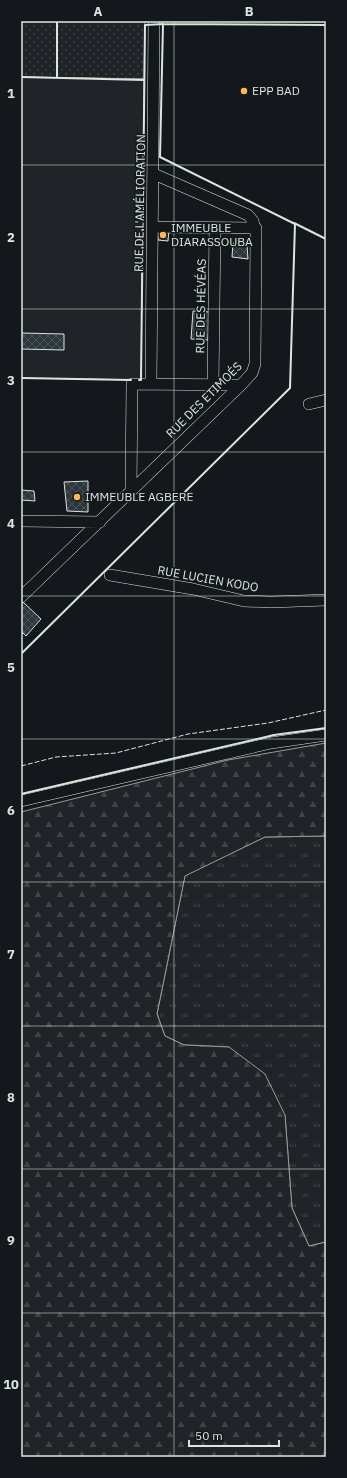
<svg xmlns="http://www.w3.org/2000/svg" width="347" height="1478" viewBox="0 0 347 1478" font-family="'IBM Plex Sans',sans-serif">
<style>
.grass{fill:url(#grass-tufts);stroke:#939e99}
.forest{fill:url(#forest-firs);stroke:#939e99}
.garden{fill:url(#garden-dots);stroke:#939e99}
.pitch{fill:#202428;stroke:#939e99}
.building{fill:url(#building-cross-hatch);stroke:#d8e6dc}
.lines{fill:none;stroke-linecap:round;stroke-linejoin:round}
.minor-casing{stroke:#d8e6dc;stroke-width:12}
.minor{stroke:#14181c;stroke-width:11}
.fence{stroke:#d8e6dc;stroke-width:1;stroke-dasharray:5 2;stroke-linecap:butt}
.wall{stroke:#d8e6dc;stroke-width:2}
.grid{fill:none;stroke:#d8e6dc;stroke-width:1;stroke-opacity:0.55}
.poi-dot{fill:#ffb74d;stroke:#14181c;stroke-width:1.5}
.labels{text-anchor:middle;stroke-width:3;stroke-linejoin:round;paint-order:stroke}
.poi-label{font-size:12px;fill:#d8e6dc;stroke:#14181c;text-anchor:start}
.street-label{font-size:12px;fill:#d8e6dc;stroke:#14181c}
.neatline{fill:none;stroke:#d8e6dc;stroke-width:1.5}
.grid-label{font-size:13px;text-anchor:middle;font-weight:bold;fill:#d8e6dc}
</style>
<defs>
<pattern id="grass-tufts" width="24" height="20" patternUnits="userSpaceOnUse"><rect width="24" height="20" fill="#202428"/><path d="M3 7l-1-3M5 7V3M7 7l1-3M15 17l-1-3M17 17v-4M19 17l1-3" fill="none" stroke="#404447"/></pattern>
<pattern id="forest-firs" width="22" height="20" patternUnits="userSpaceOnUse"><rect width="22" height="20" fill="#202428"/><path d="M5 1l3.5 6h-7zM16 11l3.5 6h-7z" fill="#404447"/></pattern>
<pattern id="garden-dots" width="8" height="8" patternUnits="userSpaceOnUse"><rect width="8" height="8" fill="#202428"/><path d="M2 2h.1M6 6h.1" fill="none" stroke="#404447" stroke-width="1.8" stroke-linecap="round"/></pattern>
<pattern id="building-cross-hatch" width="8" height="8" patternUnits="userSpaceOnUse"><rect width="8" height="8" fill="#2c363c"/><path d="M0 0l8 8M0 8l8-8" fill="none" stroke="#4a5358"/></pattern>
</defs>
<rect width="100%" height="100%" fill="#14181c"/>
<path class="grass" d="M326,836V1242L309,1246L292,1208L285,1115L229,1047L184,1045L165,1036L157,1014L185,875L265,837Z"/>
<path class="forest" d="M326,743V836L265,837L185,876L157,1014L165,1036L184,1045L229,1047L265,1074L285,1115L292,1208L309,1246L326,1242V1457H21V812L228,760Z"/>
<path class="garden" d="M21,21H145L144,79L21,77Z"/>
<path class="pitch" d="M21,77L144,79L141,380L21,378Z"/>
<path class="building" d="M158,228L169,229L168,241L158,240Z
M233,243L247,245L248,259L232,257Z
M193,311L210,312L208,340L191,339Z
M21,333L64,334V350L21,349Z
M88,481V512L67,511L64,482Z
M21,490L34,491L35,501L21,500Z
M23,602L41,619L26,636L21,631V605Z"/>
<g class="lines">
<defs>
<path id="minor" d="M153,227L256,228
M151,384L154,21
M213,385L215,228
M309,404L326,400
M131,490L132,384L241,385
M21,521L100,522
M110,575L193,589L244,601L271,602L326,600
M21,597L241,385L252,373L255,364L256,234L253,221L248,215L154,174
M21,801L271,743L326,735"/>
</defs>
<use href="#minor" class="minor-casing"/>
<use href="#minor" class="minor"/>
<path class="fence" d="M21,766L56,757L116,753L188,734L268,723L326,710"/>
<path class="wall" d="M57,21V78
M163,26V24L326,25
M21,77L144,80
M294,223L326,239
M21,378L131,380
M21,654L290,388L295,224L160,157L163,24L145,25L141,380H139
M21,794L274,735L326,728"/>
</g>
<path class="grid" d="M174,21V1457M21,165H326M21,309H326M21,452H326M21,596H326M21,739H326M21,882H326M21,1026H326M21,1169H326M21,1313H326"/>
<g class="poi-dot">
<circle cx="244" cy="91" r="4"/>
<circle cx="163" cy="235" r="4"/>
<circle cx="77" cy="497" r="4"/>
</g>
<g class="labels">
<g class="poi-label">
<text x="252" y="95">EPP BAD</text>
<text x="171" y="232">IMMEUBLE<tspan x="171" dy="14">DIARASSOUBA</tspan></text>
<text x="85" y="501">IMMEUBLE AGBERE</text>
</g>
<g class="street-label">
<text transform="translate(140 203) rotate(-89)" y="4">RUE DE L'AMÉLIORATION</text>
<text transform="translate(201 306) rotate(-89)" y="4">RUE DES HÉVÉAS</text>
<text transform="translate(204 400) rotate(-45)" y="4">RUE DES ETIMOÉS</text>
<text transform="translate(208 579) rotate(10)" y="4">RUE LUCIEN KODO</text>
</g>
</g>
<rect width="347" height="1478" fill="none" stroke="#14181c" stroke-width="44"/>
<path d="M189 1440v6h90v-6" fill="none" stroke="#d8e6dc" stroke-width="2"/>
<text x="195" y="1440" font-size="12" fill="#d8e6dc" stroke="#14181c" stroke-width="3" paint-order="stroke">50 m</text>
<rect x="22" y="22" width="303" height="1434" class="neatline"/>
<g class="grid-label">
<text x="98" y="16">A</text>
<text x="249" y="16">B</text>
<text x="11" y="98">1</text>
<text x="11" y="242">2</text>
<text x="11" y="385">3</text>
<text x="11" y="528">4</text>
<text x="11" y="672">5</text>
<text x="11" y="815">6</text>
<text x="11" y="959">7</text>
<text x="11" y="1102">8</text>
<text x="11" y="1245">9</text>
<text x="11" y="1389">10</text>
</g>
</svg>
